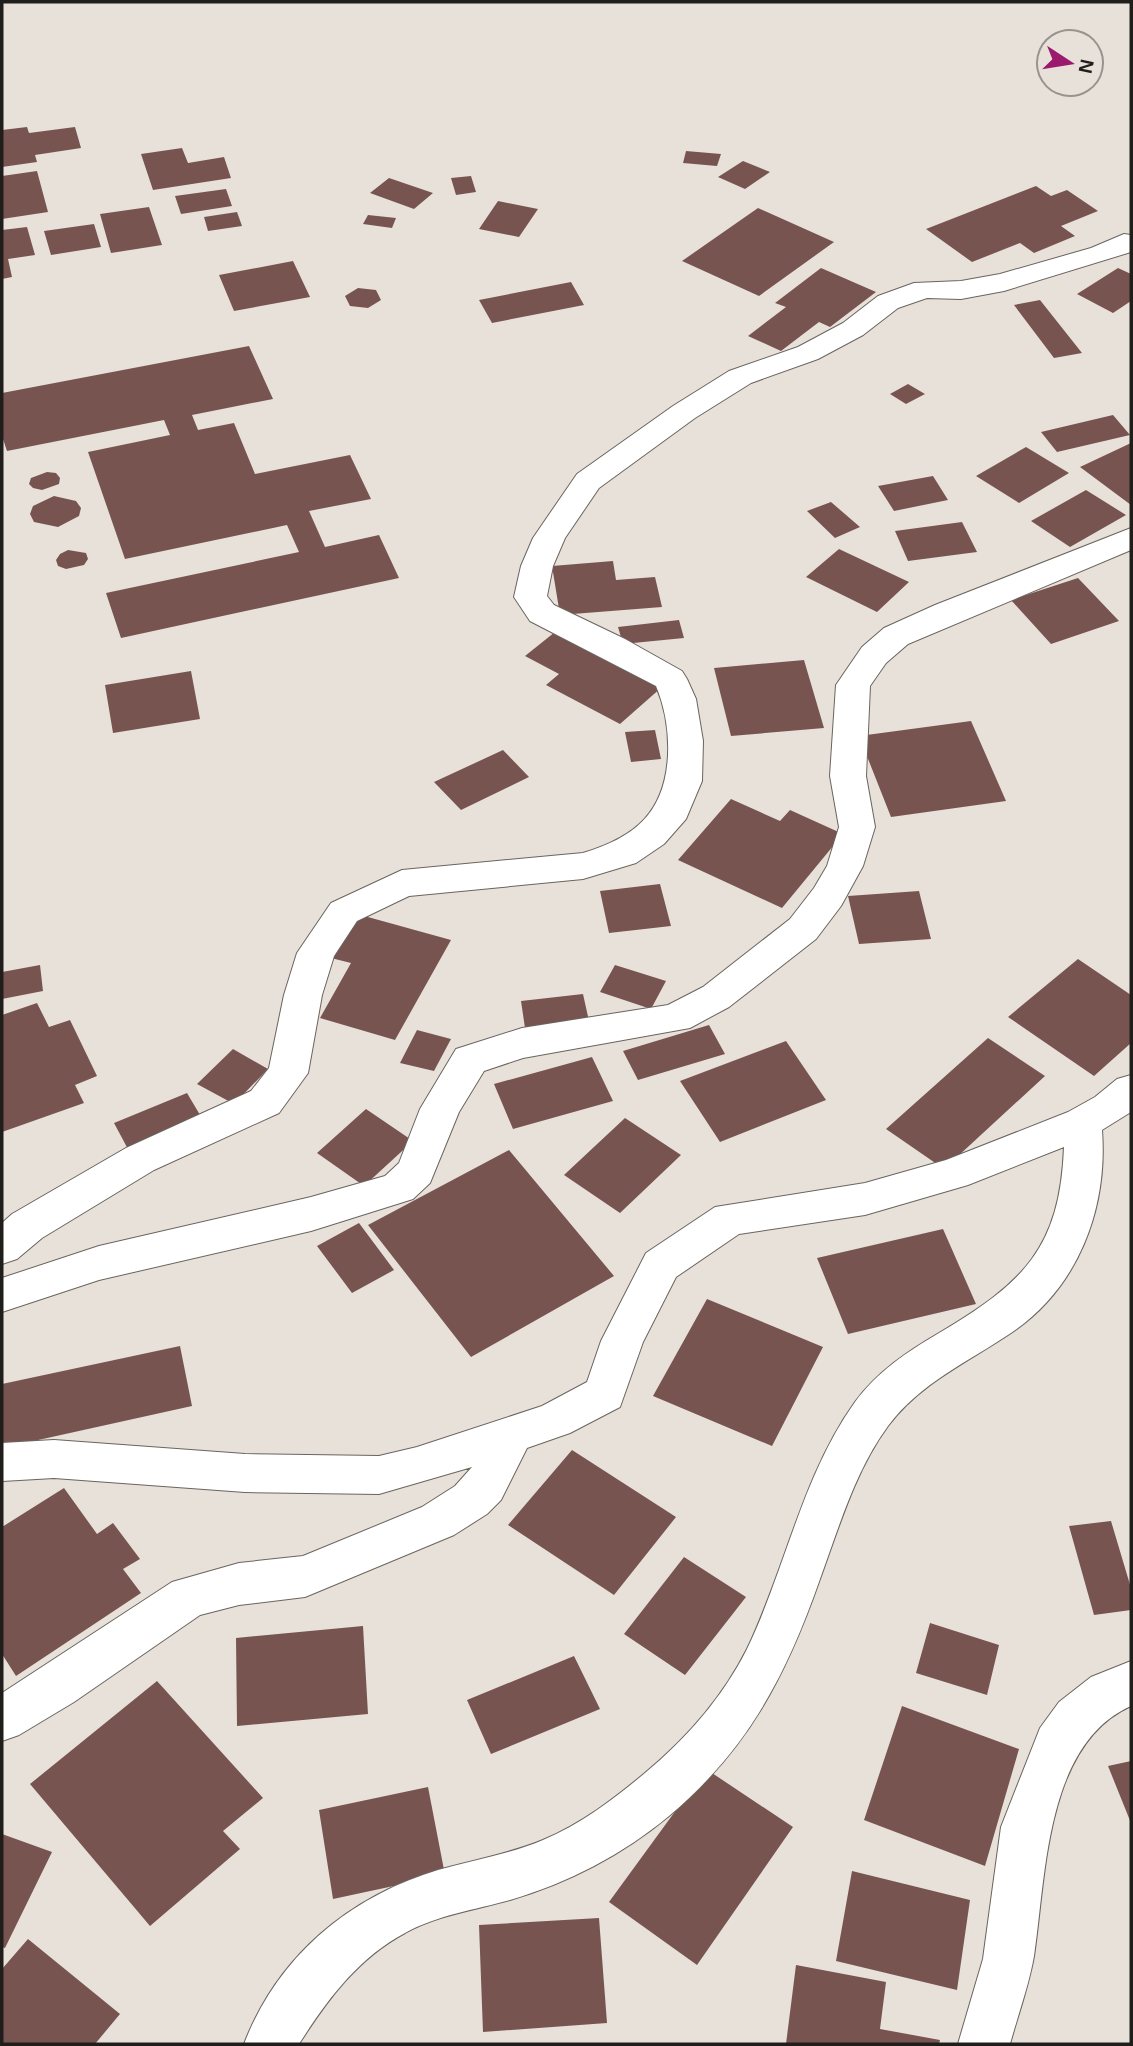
<svg xmlns="http://www.w3.org/2000/svg" width="1133" height="2046" viewBox="0 0 1133 2046" font-family="Helvetica,sans-serif">
<style>
.building{fill:#785451}
.lines{fill:none;stroke-linecap:round;stroke-linejoin:round}
.minor-casing{stroke:#6a645e;stroke-width:2}
.minor{fill:#fff;fill-rule:evenodd}
</style>
<rect width="100%" height="100%" fill="#e8e1da"/>
<path class="building" d="M27,127L29,133L75,127L81,148L35,155L37,162L2,167V130Z
M182,148L188,163L224,157L231,178L153,190L141,154Z
M686,151L721,154L717,166L683,163Z
M743,161L770,172L745,189L718,177Z
M37,171L48,212L2,219V176Z
M471,176L476,192L456,195L451,178Z
M389,178L433,193L414,209L370,193Z
M1036,186L1051,196L1067,190L1098,211L1061,226L1075,236L1034,253L1020,243L972,262L926,229Z
M226,189L232,206L181,214L175,196Z
M498,201L538,209L519,237L479,229Z
M149,207L162,245L111,253L100,214Z
M758,208L834,242L759,296L682,261Z
M237,212L242,226L208,231L204,217Z
M368,215L396,218L392,228L363,224Z
M94,224L101,247L51,255L44,231Z
M27,227L35,255L8,259L12,277L2,279V230Z
M293,261L310,297L234,311L219,275Z
M821,268L876,292L830,327L819,322L781,351L748,336L786,307L775,303Z
M1118,268L1131,274V301L1113,313L1077,294Z
M571,282L584,305L492,323L479,300Z
M358,288L376,290L381,300L368,308L350,306L345,296Z
M1040,300L1082,353L1054,358L1014,305Z
M249,346L273,399L192,415L198,430L234,423L255,474L350,455L371,499L309,511L325,547L379,535L399,578L121,638L106,593L299,552L287,525L125,559L88,452L170,435L164,420L7,451L2,436V393Z
M908,384L925,394L906,404L890,394Z
M1113,415L1130,435L1057,452L1041,432Z
M1131,443V505L1080,467Z
M1026,447L1069,473L1019,503L976,476Z
M47,472L56,473L60,478L59,484L42,490L33,488L29,484L31,478Z
M933,476L948,500L894,511L878,486Z
M1086,490L1126,515L1070,547L1031,521Z
M54,496L76,501L81,508L79,516L58,527L34,522L30,514L33,506Z
M831,502L860,527L835,538L807,511Z
M962,522L977,552L908,561L895,531Z
M839,549L909,582L877,612L806,577Z
M68,550L86,553L88,559L84,565L66,569L58,566L56,560L60,554Z
M613,561L616,580L655,577L662,607L560,615L552,566Z
M1078,578L1119,621L1051,644L1011,600Z
M679,620L684,638L623,644L618,627Z
M555,632L662,687L620,724L546,685L559,674L525,656Z
M804,660L824,728L731,736L714,668Z
M191,671L200,719L113,733L105,685Z
M971,721L1006,801L891,817L859,736Z
M655,730L661,759L631,762L625,732Z
M503,750L529,777L461,810L434,782Z
M731,799L780,821L790,810L843,834L782,908L678,860Z
M660,884L671,926L609,933L600,891Z
M919,891L931,939L859,944L848,896Z
M357,914L451,940L395,1040L320,1018L351,963L331,958Z
M1078,959L1131,995V1043L1094,1076L1008,1017Z
M40,965L43,991L2,999V972Z
M615,965L666,981L651,1009L600,992Z
M583,994L589,1021L525,1028L521,1001Z
M37,1003L49,1027L70,1020L97,1076L75,1085L84,1103L2,1132V1015Z
M709,1025L725,1054L638,1080L623,1051Z
M417,1030L451,1039L434,1071L400,1063Z
M988,1038L1045,1076L944,1169L886,1129Z
M786,1041L826,1100L720,1142L680,1081Z
M233,1049L268,1069L234,1104L197,1084Z
M592,1057L613,1101L513,1129L494,1084Z
M187,1093L203,1120L129,1151L114,1123Z
M366,1109L413,1141L364,1186L317,1153Z
M625,1118L681,1155L620,1213L564,1175Z
M509,1150L614,1276L471,1357L368,1225Z
M359,1223L394,1270L352,1293L317,1246Z
M943,1229L976,1304L848,1334L817,1258Z
M707,1299L823,1347L772,1446L653,1396Z
M180,1346L192,1406L2,1448V1384Z
M572,1450L676,1517L614,1595L508,1525Z
M64,1488L97,1534L113,1523L140,1559L123,1569L141,1593L16,1676L2,1654V1527Z
M1111,1521L1131,1588V1610L1094,1615L1069,1526Z
M684,1557L746,1597L685,1675L624,1634Z
M930,1623L999,1645L987,1695L916,1673Z
M363,1626L368,1714L237,1726L236,1638Z
M574,1656L600,1709L491,1754L467,1700Z
M157,1681L263,1798L223,1831L240,1849L150,1926L30,1784Z
M902,1706L1019,1749L985,1866L864,1820Z
M1131,1761V1823L1108,1766Z
M706,1769L793,1827L697,1965L609,1902Z
M428,1787L445,1875L333,1899L319,1810Z
M2,1834L52,1852L5,1948L2,1947Z
M852,1871L970,1900L957,1990L836,1961Z
M599,1918L607,2023L483,2032L479,1925Z
M28,1939L120,2014L95,2044H2V1969Z
M796,1965L886,1982L880,2029L940,2040L939,2044H786Z"/>
<g class="lines">
<defs>
<path id="minor" d="M1124,234L1131,235V252L1004,291L961,299L927,298L898,308L863,335L818,359L751,383L695,418L599,488L565,538L553,566L547,596L554,605L625,639L682,671L687,679L696,699L703,741L702,781L686,819L664,844L636,863L583,879L409,896L357,921L334,956L322,995L308,1073L279,1113L154,1170L42,1238L17,1259L2,1264V1223L12,1214L126,1148L251,1091L269,1068L284,995L297,953L331,903L402,870L583,853C636,837 665,812 668,755C669,732 665,707 656,686L530,621L514,597L521,566L533,538L577,474L673,406L729,371L798,347L843,323L878,296L914,283L961,281L1000,274L1091,248Z
M1131,528V550L908,644L886,663L870,686L866,776L875,827L863,866L841,906L816,939L729,1007L690,1028L523,1058L484,1071L459,1112L430,1183L413,1199L311,1231L99,1280L2,1312V1278L99,1246L311,1197L385,1176L399,1163L420,1109L456,1049L522,1028L668,1005L703,987L790,919L814,888L827,866L839,827L830,776L836,685L862,647L884,628L935,605Z
M1131,1075V1112L1102,1130C1108,1209 1078,1288 1011,1333C968,1362 920,1383 888,1426C855,1471 839,1527 820,1579C786,1676 748,1749 669,1816C622,1855 568,1883 510,1900C475,1910 437,1915 405,1933C358,1958 327,2000 299,2044H244C278,1956 349,1897 438,1870C473,1860 510,1854 543,1840C581,1824 614,1799 645,1773C686,1739 723,1697 747,1649C786,1568 802,1476 855,1402C877,1372 908,1351 939,1333C1023,1283 1060,1249 1064,1147L968,1185L865,1215L739,1234L676,1277L643,1342L620,1407L570,1433L527,1448L501,1500L487,1514L454,1535L305,1597L239,1605L200,1615L74,1702L19,1735L2,1741V1693L172,1582L239,1563L303,1556L422,1507L455,1486L472,1467L379,1494L245,1492L54,1478L2,1481V1443L54,1440L245,1454L379,1456L417,1447L542,1406L587,1382L601,1341L646,1253L715,1207L865,1183L946,1160L1068,1112L1095,1097L1117,1079Z
M1131,1661V1706C1045,1744 1046,1877 1034,1956C1029,1985 1018,2015 1010,2044H958L983,1959L1001,1827L1040,1728L1059,1702L1091,1677Z"/>
</defs>
<use href="#minor" class="minor-casing"/>
<use href="#minor" class="minor"/>
</g>
<rect width="1133" height="2046" fill="none" stroke="#201e1b" stroke-width="7"/>
<g transform="translate(1070 63) rotate(102)"><circle r="33" fill="#e8e1da" stroke="#98938e" stroke-width="2"/>
<path d="M0-5L12 26L0 18L-12 26Z" fill="#9b1a6e"/>
<text y="-10" font-size="19" font-weight="bold" text-anchor="middle" fill="#201e1b">N</text>
</g>
</svg>
